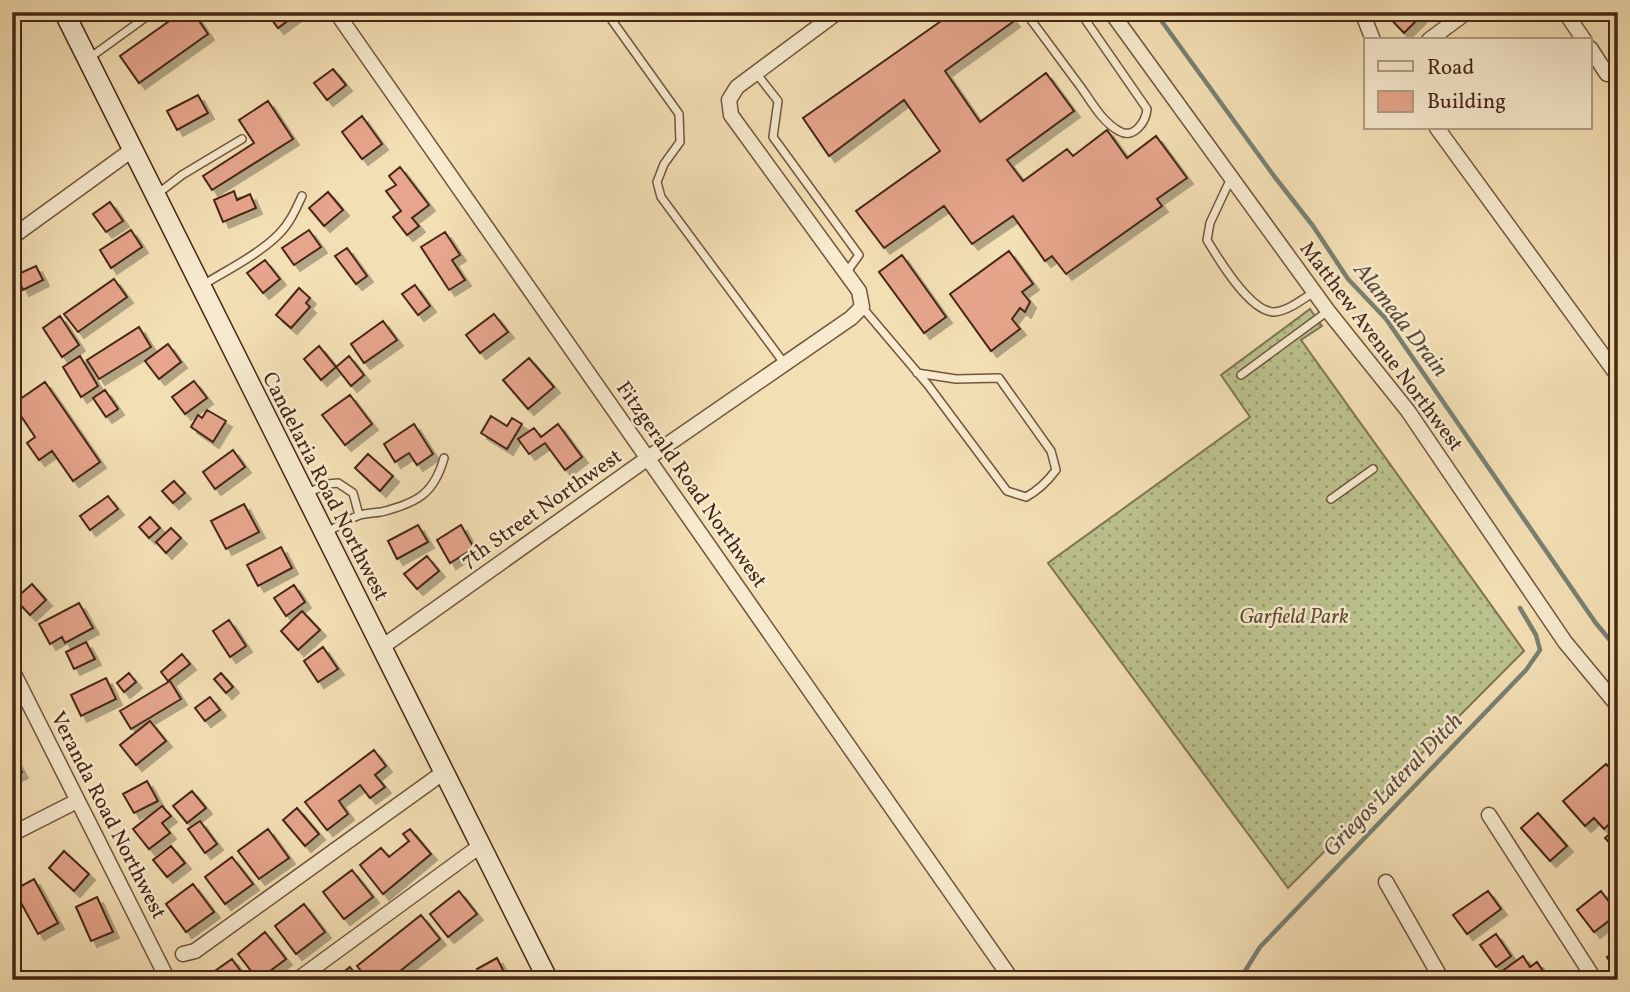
<svg xmlns="http://www.w3.org/2000/svg" width="1630" height="992" viewBox="0 0 1630 992" font-family="Vollkorn,serif">
<style>
.grass{fill:url(#grass-dots);stroke:#807452;stroke-width:2}
.lines{fill:none;stroke-linecap:round;stroke-linejoin:round}
.stream{stroke:#798072;stroke-width:4.5}
.building{fill:#e6a58c;stroke:#462716;stroke-width:2;filter:url(#shadow)}
.lane-casing{stroke:#71553e;stroke-width:10}
.street-casing{stroke:#71553e;stroke-width:17}
.secondary-casing{stroke:#462716;stroke-width:22}
.lane{stroke:#f7eace;stroke-width:7}
.street{stroke:#f7eace;stroke-width:14}
.secondary{stroke:#f7eace;stroke-width:19}
.labels{text-anchor:middle;stroke-width:5;stroke-linejoin:round;paint-order:stroke}
.street-label{font-size:21px;fill:#462716;stroke:#f7eace}
.park-label{font-size:21px;font-style:italic;fill:#634e34;stroke:#f7eace}
.water-label{font-size:23px;font-style:italic;fill:#5b4c3c;stroke:#f7eace}
</style>
<defs>
<pattern id="grass-dots" width="8" height="8" patternUnits="userSpaceOnUse" patternTransform="scale(1.75)"><rect width="8" height="8" fill="#bbc28d"/><path d="M2 2h.1M6 6h.1" fill="none" stroke="#9a9e72" stroke-width="1.8" stroke-linecap="round"/></pattern>
<filter id="shadow"><feDropShadow dx="6" dy="6" stdDeviation="0" flood-color="#0004"/></filter>
</defs>
<rect width="100%" height="100%" fill="#f3dfb4"/>
<filter id="stains"><feTurbulence type="fractalNoise" baseFrequency=".00286" numOctaves="4"/><feColorMatrix values="0 0 0 0 .2 0 0 0 0 .09 0 0 0 0 .02 0 0 0 .5 -.17"/></filter>
<radialGradient id="worn" r=".72"><stop offset=".6" stop-color="#630" stop-opacity="0"/><stop offset="1" stop-color="#630" stop-opacity=".3"/></radialGradient>
<path class="grass" d="M1310,309L1322,326L1301,340L1524,651L1288,888L1048,563L1250,417L1221,375Z"/>
<g class="lines">
<path class="stream" d="M1155,12L1274,176L1313,226L1348,279L1386,319L1595,622L1618,650
M1246,980L1245,971L1260,947L1526,670L1540,650L1536,635L1520,608"/>
</g>
<path class="building" d="M182,12H193L208,34L139,83L120,56Z
M266,12H296L297,14L278,28Z
M954,12H1007L1014,21L945,71L980,122L1046,73L1074,111L1007,160L1023,181L1067,149L1073,156L1107,130L1127,158L1156,136L1187,178L1157,199L1162,206L1066,274L1052,256L1045,261L1013,216L972,244L944,206L884,248L856,211L940,151L904,100L829,156L803,118Z
M1384,12H1425L1404,33Z
M333,69L346,85L327,100L314,83Z
M198,95L208,113L177,130L167,111Z
M268,101L293,139L212,190L203,176L254,143L239,120Z
M362,116L382,144L362,159L342,132Z
M400,167L429,205L412,218L419,226L407,235L393,217L401,211L386,191L396,185L389,176Z
M234,191L237,200L250,194L256,208L223,222L214,200Z
M328,192L343,210L324,226L309,208Z
M110,202L123,221L106,232L93,214Z
M131,230L142,247L111,268L100,250Z
M309,230L321,247L294,265L282,248Z
M445,232L460,255L452,260L465,280L449,290L421,247Z
M347,248L367,276L356,284L335,256Z
M1009,251L1033,284L1022,292L1030,302L1025,312L1020,308L1012,319L1020,329L991,351L950,294Z
M902,255L946,317L924,333L879,272Z
M265,260L280,279L263,293L247,273Z
M36,266L43,280L23,290L16,275Z
M114,279L127,297L78,332L64,314Z
M415,285L430,306L418,315L402,294Z
M299,288L310,298L306,303L310,307L291,328L276,315Z
M494,314L508,332L480,353L466,335Z
M60,316L79,345L62,357L43,328Z
M383,321L397,340L364,363L351,344Z
M139,327L151,347L99,379L87,360Z
M168,344L181,362L159,379L145,361Z
M319,346L336,367L349,356L364,375L351,386L336,367L321,380L304,359Z
M80,356L98,386L81,397L63,367Z
M529,358L554,387L528,409L503,380Z
M194,381L207,398L185,414L172,397Z
M45,382L100,462L73,481L52,451L39,460L27,443L35,437L13,404Z
M105,390L118,409L106,417L93,398Z
M350,395L372,424L345,445L322,415Z
M207,410L226,421L213,442L191,427L198,415L202,418Z
M491,416L507,426L512,418L522,424L507,449L481,433Z
M414,424L433,454L417,465L409,453L395,462L384,444Z
M558,424L582,457L565,470L545,443L529,454L518,439L534,428L541,437Z
M233,450L245,467L215,489L203,472Z
M368,454L393,476L380,491L355,468Z
M174,481L185,493L173,503L162,491Z
M108,496L118,509L90,530L80,516Z
M244,504L259,532L226,549L211,521Z
M150,517L160,528L149,538L139,527Z
M418,525L428,542L397,559L388,541Z
M461,525L474,548L450,563L437,540Z
M171,528L181,538L166,553L156,542Z
M281,547L292,568L258,586L247,565Z
M427,556L439,571L417,589L404,574Z
M32,584L46,600L30,615L15,599Z
M294,585L305,602L286,616L274,598Z
M79,603L93,628L65,643L62,637L50,644L39,624Z
M302,611L320,630L298,650L281,631Z
M229,620L246,646L230,657L213,631Z
M86,642L95,659L74,669L66,652Z
M323,647L338,669L318,682L304,661Z
M182,654L190,664L168,681L161,672Z
M129,673L136,682L124,692L117,683Z
M221,673L233,687L226,693L214,679Z
M106,678L116,699L81,716L71,695Z
M170,681L181,699L131,729L120,711Z
M210,697L220,710L205,721L195,708Z
M150,721L166,741L136,765L120,745Z
M374,750L386,766L375,775L385,787L370,798L360,785L339,801L348,814L327,830L305,802Z
M12,754L22,772L12,777Z
M1606,764L1618,777V816L1604,829L1594,818L1585,826L1563,801Z
M147,781L158,801L134,813L123,794Z
M192,791L206,808L187,823L173,806Z
M162,806L171,816L162,823L170,833L149,849L133,829Z
M297,808L319,834L305,846L283,820Z
M1538,813L1567,846L1550,861L1521,828Z
M200,821L217,844L205,853L188,829Z
M1618,827V852L1605,838Z
M268,829L289,858L259,879L238,851Z
M410,829L431,854L383,894L360,865L381,848L389,857L409,841L403,834Z
M171,846L185,863L167,877L153,860Z
M64,851L89,874L74,891L49,868Z
M232,857L253,884L225,904L205,877Z
M352,870L373,897L344,919L323,892Z
M34,879L58,923L38,934L14,890Z
M193,884L214,912L186,932L166,904Z
M459,891L477,914L448,937L430,914Z
M1488,891L1501,909L1467,934L1453,915Z
M1601,891L1618,914L1594,932L1577,910Z
M97,897L113,932L91,941L76,907Z
M304,904L325,932L296,954L275,926Z
M421,915L440,939L389,980H368L357,966Z
M265,932L286,959L258,980L238,954Z
M1496,934L1511,956L1496,967L1480,945Z
M1618,950V975L1607,957Z
M1523,956L1530,967L1537,962L1549,980H1490Z
M497,958L508,980H483L477,969Z
M232,959L247,980H202Z
M350,967L360,980H333Z"/>
<g class="lines">
<defs>
<path id="lane" d="M606,12L679,114L680,142L664,164L657,182L661,197L784,363
M1025,12C1044,37 1062,62 1080,86C1091,101 1102,122 1119,131C1134,140 1146,121 1147,109L1080,12
M88,59L153,12
M756,73L778,101L773,137L859,255L846,273
M1231,178L1210,223L1207,240C1219,260 1250,312 1274,312C1288,311 1303,299 1314,292
M156,195L182,175L242,139
M201,286C227,270 258,255 279,234C290,223 296,209 302,196
M862,307L928,385L1007,491L1026,497C1039,490 1047,482 1056,470L1051,451L999,378L956,379L917,373
M1241,375L1328,311
M305,494L328,484L338,483L353,493L359,515
M1331,499L1373,469
M326,533C336,527 348,519 360,515C367,513 374,513 381,512C417,503 434,494 444,458
M12,562L14,566"/>
<path id="street" d="M336,12L1012,980
M1111,12L1328,311L1408,411L1565,642L1618,706
M1362,12L1373,40
M1565,12L1584,40
M1429,40L1467,12
M1590,48L1607,74
M1437,128L1618,376
M12,237L132,150
M382,647L648,458L851,318L862,307L859,291L731,115L729,100L737,87L838,12
M12,670L168,980
M1489,815L1595,980
M12,834L77,801
M1386,882L1442,980
M183,954L195,951L444,772
M297,980L480,846"/>
<path id="secondary" d="M64,12L548,980"/>
</defs>
<use href="#lane" class="lane-casing"/>
<use href="#street" class="street-casing"/>
<use href="#secondary" class="secondary-casing"/>
<use href="#lane" class="lane"/>
<use href="#street" class="street"/>
<use href="#secondary" class="secondary"/>
</g>
<g class="labels">
<g class="street-label">
<text transform="translate(1382 346) rotate(53)" y="7">Matthew Avenue Northwest</text>
<text transform="translate(692 484) rotate(55)" y="7">Fitzgerald Road Northwest</text>
<text transform="translate(326 486) rotate(63)" y="7">Candelaria Road Northwest</text>
<text transform="translate(541 508) rotate(-35)" y="7">7th Street Northwest</text>
<text transform="translate(109 815) rotate(63)" y="7">Veranda Road Northwest</text>
</g>
<g class="park-label">
<text x="1294" y="623">Garfield Park</text>
</g>
<g class="water-label">
<text transform="translate(1402 319) rotate(52)" y="8">Alameda Drain</text>
<text transform="translate(1392 784) rotate(-46)" y="8">Griegos Lateral Ditch</text>
</g>
</g>
<rect width="1630" height="992" fill="none" stroke="#f3dfb4" stroke-width="42"/>
<rect x="14" y="14" width="1602" height="964" fill="none" stroke="#462716" stroke-width="3.5"/>
<rect x="21" y="21" width="1588" height="950" fill="none" stroke="#462716" stroke-width="2"/>
<rect x="1364" y="38" width="228" height="91" fill="#f7eace" stroke="#b09c84" stroke-width="2"/>
<rect x="1378" y="61" width="35" height="10" fill="#f7eace" stroke="#b09c84" stroke-width="2"/>
<text x="1427" y="74" font-size="21" fill="#462716">Road</text>
<rect x="1378" y="91" width="35" height="21" fill="#e6a58c" stroke="#b09c84" stroke-width="2"/>
<text x="1427" y="108" font-size="21" fill="#462716">Building</text>
<rect width="100%" height="100%" filter="url(#stains)"/>
<rect width="100%" height="100%" fill="url(#worn)"/>
</svg>
